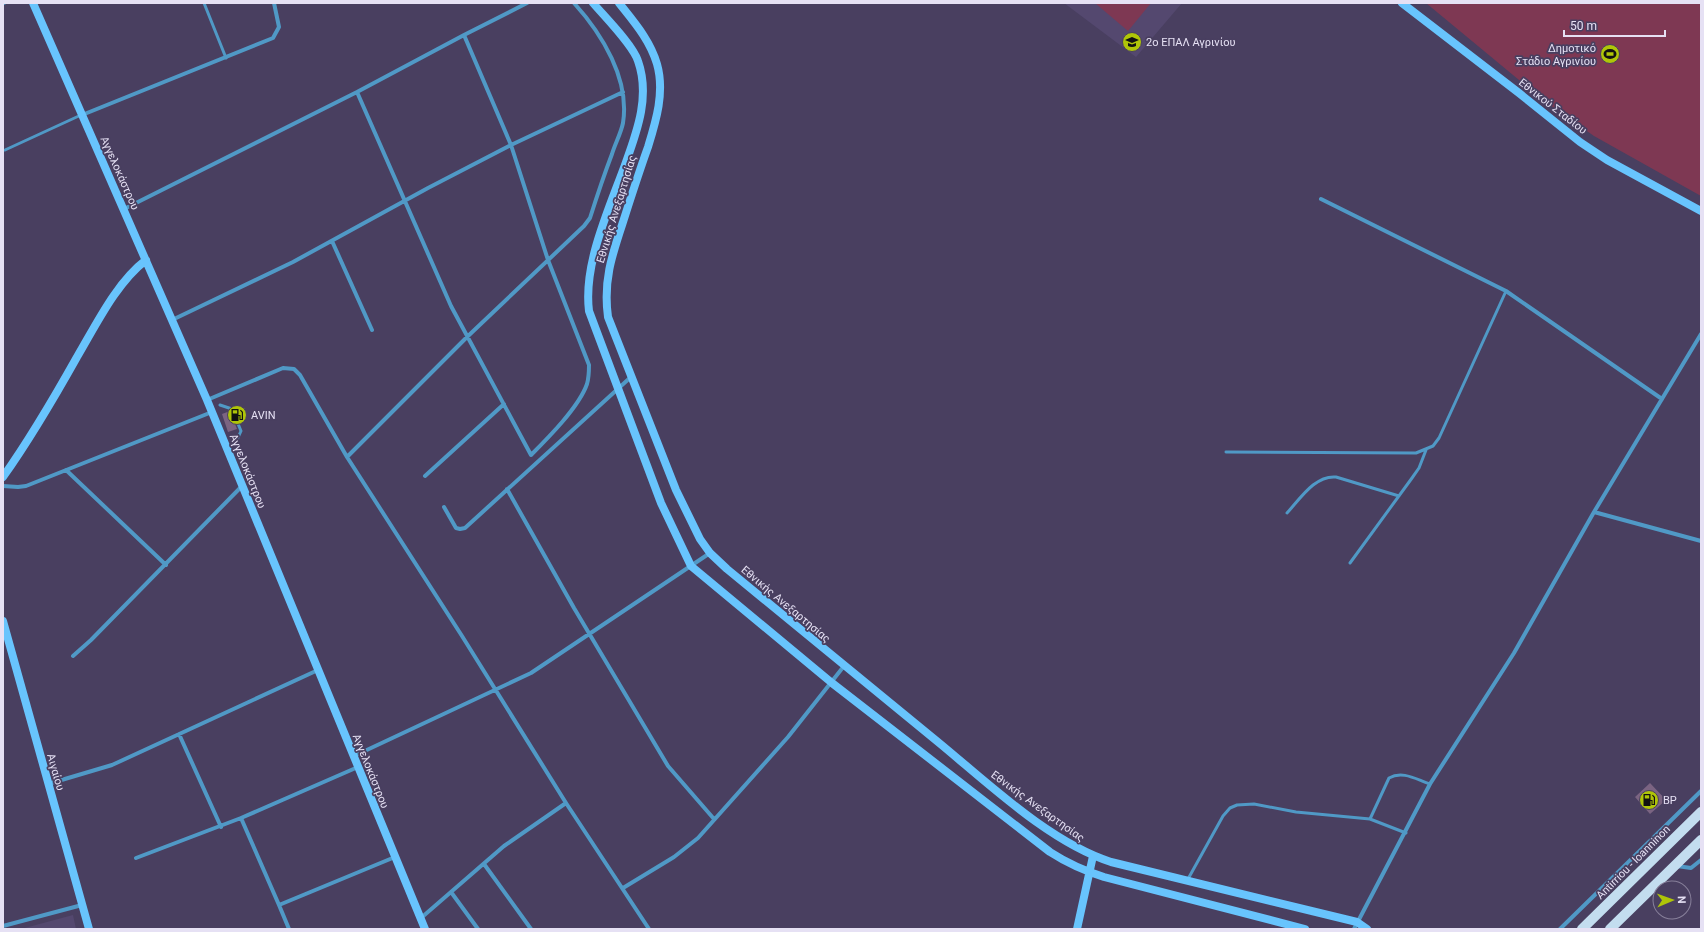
<svg xmlns="http://www.w3.org/2000/svg" width="1704" height="932" viewBox="0 0 1704 932" font-family="Roboto,sans-serif">
<style>
.built{fill:#54486f}
.green{fill:#7e3853}
.building{fill:#7b6482}
.lines{fill:none;stroke-linecap:round;stroke-linejoin:round}
.lane{stroke:#5099c6;stroke-width:3}
.street{stroke:#5099c6;stroke-width:4}
.secondary{stroke:#68c4fd;stroke-width:8}
.primary{stroke:#c3ddef;stroke-width:10}
.labels{text-anchor:middle;stroke-width:3.5;stroke-linejoin:round;paint-order:stroke}
.poi-label{font-size:11px;fill:#e6e1f4;stroke:#493f60;text-anchor:start}
.street-label{font-size:11px;fill:#e6e1f4;stroke:#493f60}
</style>
<rect width="100%" height="100%" fill="#493f60"/>
<path class="built" d="M1064,3H1182L1136,57Z
M73,915L76,929H21Z"/>
<path class="green" d="M1095,3H1151L1128,31Z
M1426,3H1701V196L1594,136L1547,103Z"/>
<path class="building" d="M230,411L237,429L228,432L222,414Z
M1650,783L1666,800L1650,814L1635,797Z"/>
<g class="lines">
<path class="lane" d="M204,3L226,58
M3,4L5,3
M5,150L81,115
M220,405L232,409L241,431L236,442
M1226,452L1416,453L1433,446L1439,438L1506,291
M1287,513C1300,499 1315,475 1336,477L1399,496
M1350,563L1412,478L1419,468L1426,450
M1406,833L1370,819L1389,778C1403,770 1417,780 1430,784
M1188,879L1223,816L1230,808L1237,805L1254,804L1296,812L1370,819"/>
<path class="street" d="M357,92L451,306L531,455C548,438 579,407 587,384C589,377 589,372 589,365L548,260L511,145L464,35
M82,115L273,38L279,27L274,3
M1321,199L1506,291L1662,399
M124,209L357,92L464,35L527,3
M332,241L372,330
M172,320L293,262L428,188L511,145L623,92
M207,400L283,368L294,369L300,375L347,457L462,636L566,803L649,929
M347,457L467,337L584,226L590,218C597,196 604,175 612,154C615,144 621,133 623,123C630,79 602,34 574,3
M66,470L166,565
M425,476L504,404
M3,486L18,487L26,486L212,412
M507,489L574,608L668,766L714,819
M444,507L456,528L460,529L465,528L632,376
M1594,512L1701,541
M73,656L91,640L242,486
M179,734L221,827
M354,756L531,673L710,553
M48,784L112,765L318,670
M241,818L279,905L395,857
M136,858L241,818L358,767
M484,864L531,929
M1677,866L1691,868L1701,860
M623,888L674,857L698,838L788,737L844,666
M451,892L478,929
M279,905L289,929
M421,918L504,846L566,803
M3,926L82,905
M1354,929L1430,784L1514,653L1594,512L1701,334
M1560,929L1701,791"/>
<path class="secondary" d="M33,3L207,400L425,929
M593,3C605,17 633,45 638,61C650,95 638,129 626,162C610,207 583,263 589,311L661,503L691,566L832,683L1050,852C1067,863 1085,871 1104,877L1305,929
M619,3C634,22 650,40 657,64C665,92 656,121 648,147C639,172 631,197 623,222C612,255 603,281 608,317L676,490L700,539L710,553L727,569C797,627 868,684 938,742C988,783 1049,842 1111,862L1357,922L1367,929
M1402,3L1519,93L1580,142L1607,160L1701,211
M3,477C30,439 54,398 77,357C96,325 116,283 146,260
M3,621L89,929
M1077,929L1093,856"/>
<path class="primary" d="M1582,929L1701,812
M1610,929L1701,840"/>
</g>
<defs>
<symbol id="school-disc" viewBox="-11 -11 22 22"><circle r="9.5" fill="#afc508" stroke="#493f60"/><path d="M0-5L7-2L0 1L-7-2ZM-4 1L0 2.5L4 1V4Q0 6-4 4Z" fill="#111"/></symbol>
<symbol id="stadium-disc" viewBox="-11 -11 22 22"><circle r="9.5" fill="#afc508" stroke="#493f60"/><path d="M0-5a6.5 5 0 1 0 0 10a6.5 5 0 1 0 0-10ZM-3.5-1.8h7v3.6h-7Z" fill="#111"/></symbol>
<symbol id="fuel-disc" viewBox="-11 -11 22 22"><circle r="9.5" fill="#afc508" stroke="#493f60"/><path d="M-5.5-6h7V0h2V4h1.3V-2.5L3-4.5l.8-.8L6-3V5H2.5V1h-1V6h-7ZM-4.2-4.7v3.2H.2V-4.7Z" fill="#111"/></symbol>
</defs>
<g fill-rule="evenodd">
<use href="#school-disc" x="1121" y="31" width="22" height="22"/>
<use href="#stadium-disc" x="1599" y="43" width="22" height="22"/>
<use href="#fuel-disc" x="226" y="404" width="22" height="22"/>
<use href="#fuel-disc" x="1638" y="789" width="22" height="22"/>
</g>
<g class="labels">
<g class="poi-label">
<text x="1146" y="46">2ο ΕΠΑΛ Αγρινίου</text>
<text x="1596" y="52" text-anchor="end">Δημοτικό<tspan x="1596" dy="13">Στάδιο Αγρινίου</tspan></text>
<text x="251" y="419">AVIN</text>
<text x="1663" y="804">BP</text>
</g>
<g class="street-label">
<text transform="translate(1553 106) rotate(38)" y="4">Εθνικού Σταδίου</text>
<text transform="translate(120 173) rotate(66)" y="4">Αγγελοκάστρου</text>
<text transform="translate(616 209) rotate(-73)" y="4">Εθνικής Ανεξαρτησίας</text>
<text transform="translate(248 471) rotate(68)" y="4">Αγγελοκάστρου</text>
<text transform="translate(786 604) rotate(40)" y="4">Εθνικής Ανεξαρτησίας</text>
<text transform="translate(371 771) rotate(68)" y="4">Αγγελοκάστρου</text>
<text transform="translate(56 772) rotate(74)" y="4">Αιγαίου</text>
<text transform="translate(1038 806) rotate(36)" y="4">Εθνικής Ανεξαρτησίας</text>
<text transform="translate(1633 862) rotate(-45)" y="4">Antirriou - Ioanninon</text>
</g>
</g>
<rect width="1704" height="932" fill="none" stroke="#e6e1f4" stroke-width="8"/>
<g transform="translate(1672 900) rotate(88)"><circle r="19" fill="#493f60" stroke="#88809b"/>
<path d="M0-3L7 15L0 10L-7 15Z" fill="#afc508"/>
<text y="-6" font-size="11" font-weight="bold" text-anchor="middle" fill="#e6e1f4">N</text>
</g>
<path d="M1564 30v6h101v-6" fill="none" stroke="#e6e1f4" stroke-width="2"/>
<text x="1570" y="30" font-size="12" fill="#e6e1f4" stroke="#493f60" stroke-width="3" paint-order="stroke">50 m</text>
</svg>
